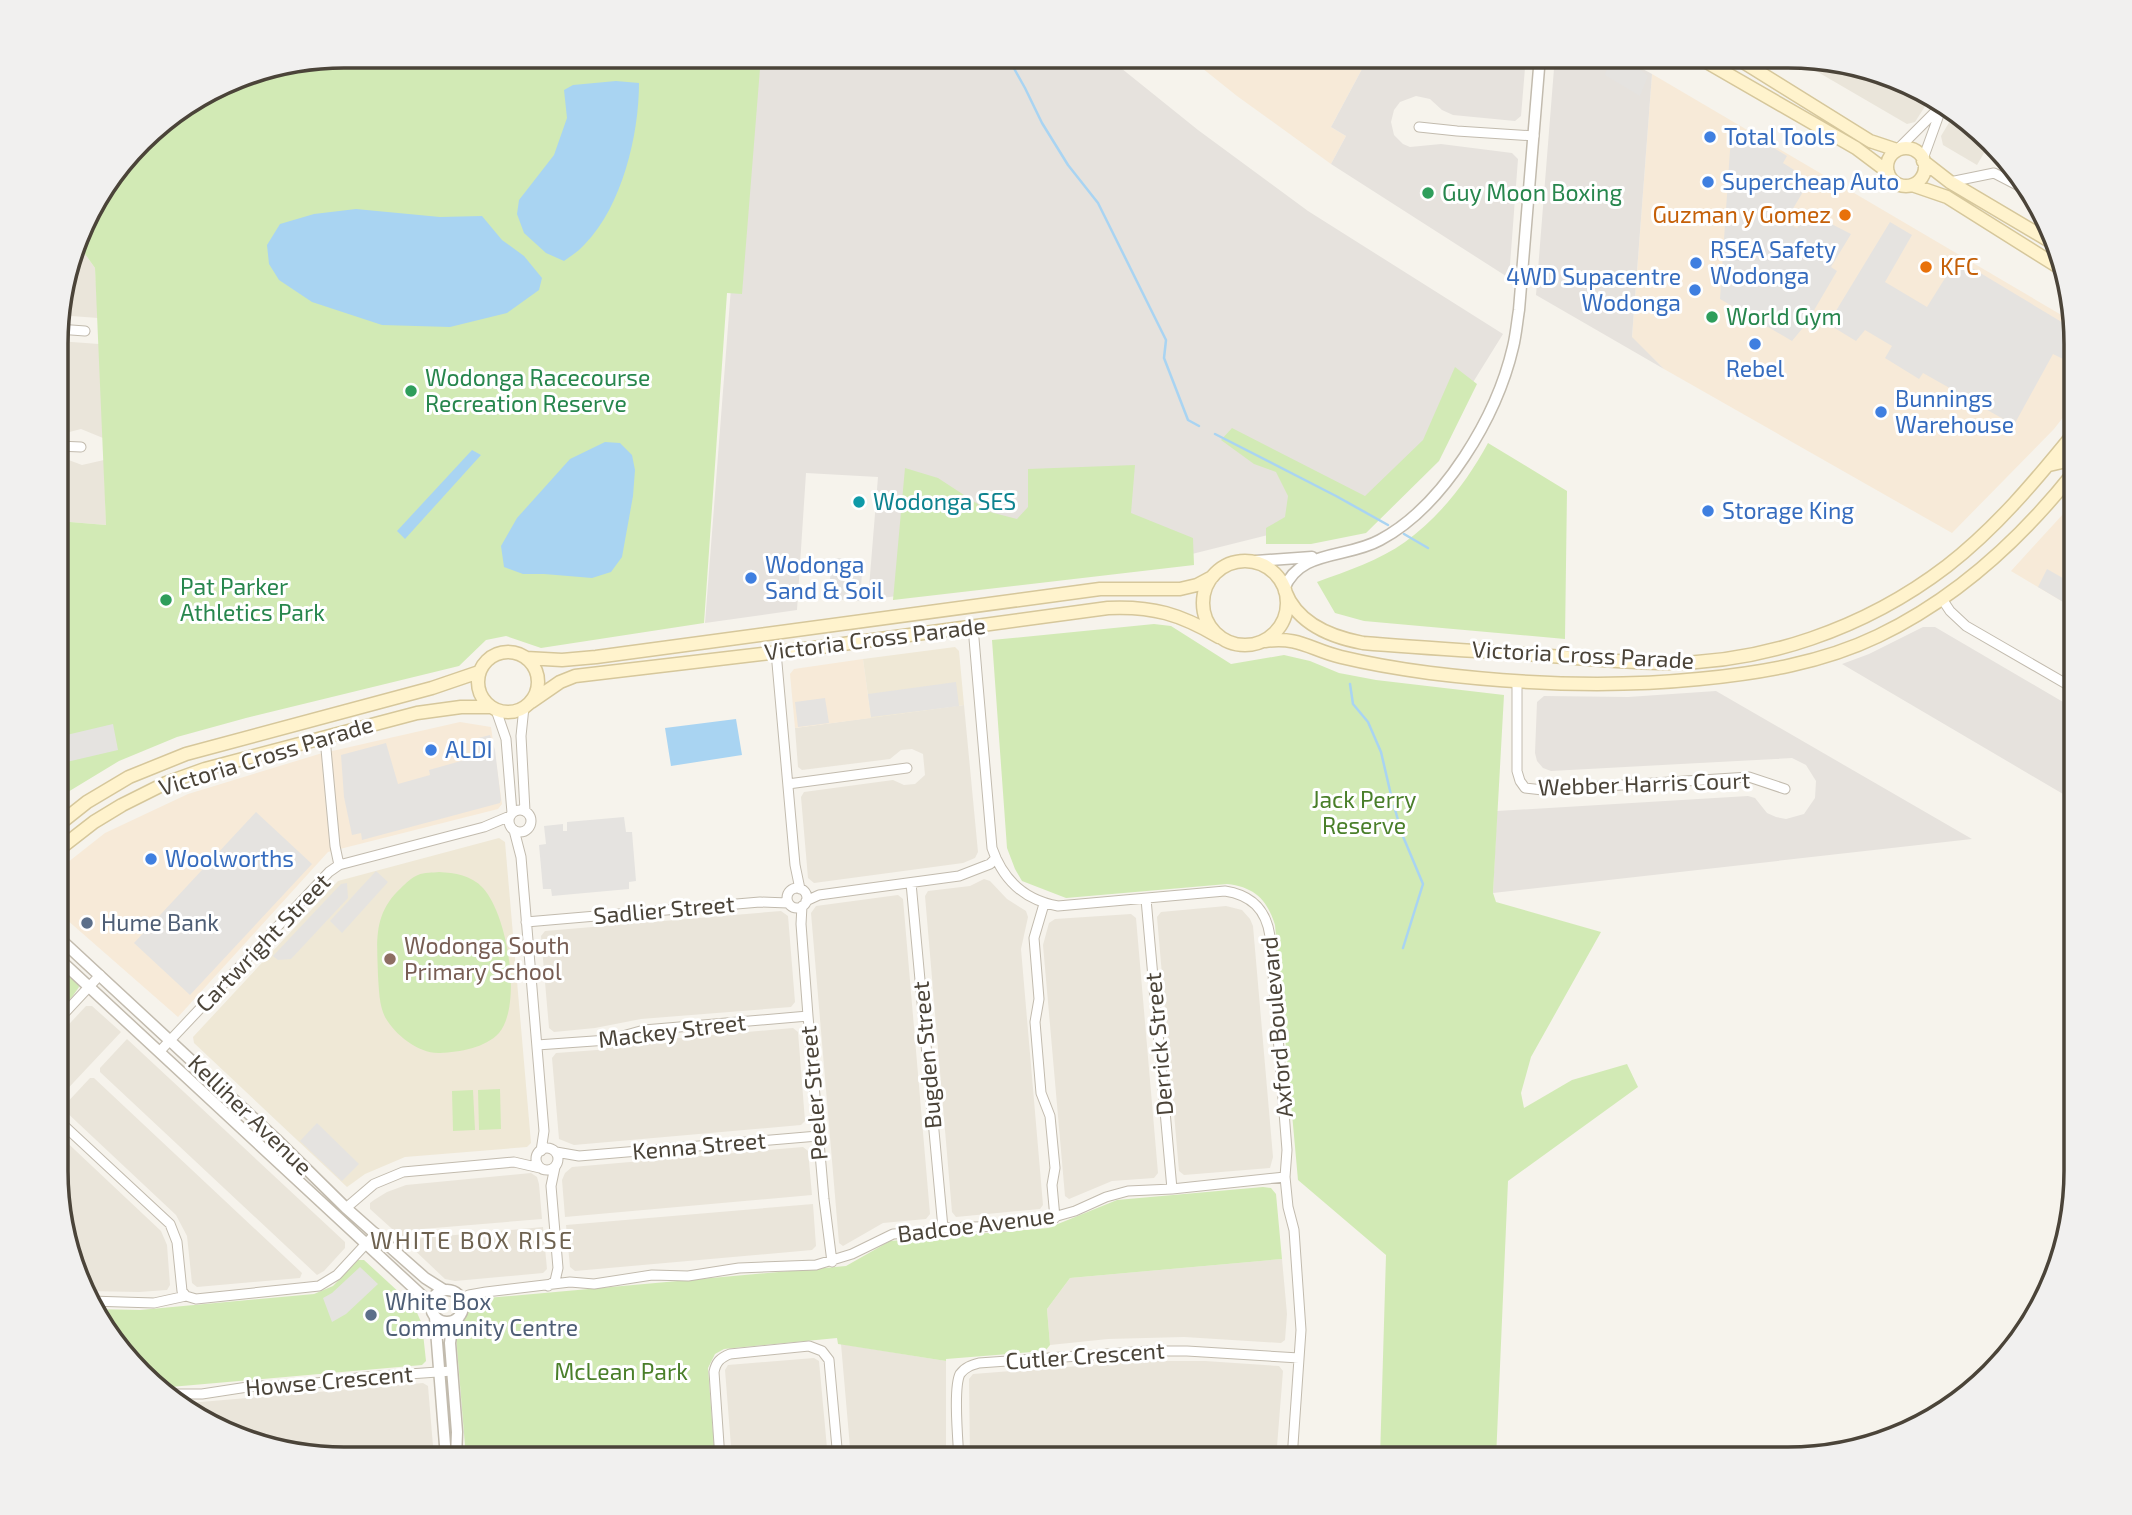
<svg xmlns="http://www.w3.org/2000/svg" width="2132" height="1515" viewBox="0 0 2132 1515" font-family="'Exo 2',sans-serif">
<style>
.residential{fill:#eae5da}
.commercial{fill:#f7ead8}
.industrial{fill:#e6e2dd}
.education{fill:#efe8d6}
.green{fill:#d2eab5}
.parking{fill:#e5e3e0}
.water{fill:#a9d4f2}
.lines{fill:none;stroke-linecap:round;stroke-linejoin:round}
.stream{stroke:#a9d4f2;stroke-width:2.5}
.minor-casing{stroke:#c2bbae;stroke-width:11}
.tertiary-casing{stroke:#c2bbae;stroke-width:13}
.secondary-casing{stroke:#d6c79b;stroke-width:15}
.minor{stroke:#fff;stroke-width:9}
.tertiary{stroke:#fff;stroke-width:10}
.secondary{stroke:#fff3cd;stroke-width:12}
.shop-dot{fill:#3f7fe0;stroke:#fff;stroke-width:2.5}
.leisure-dot{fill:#2e9e5b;stroke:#fff;stroke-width:2.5}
.food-dot{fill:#e8710a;stroke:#fff;stroke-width:2.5}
.culture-dot{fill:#0f9aa8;stroke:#fff;stroke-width:2.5}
.service-dot{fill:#5c6f8a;stroke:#fff;stroke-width:2.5}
.education-dot{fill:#8d6e63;stroke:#fff;stroke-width:2.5}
.labels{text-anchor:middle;stroke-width:6;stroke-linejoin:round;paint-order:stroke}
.shop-label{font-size:23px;fill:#366cbe;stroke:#fff;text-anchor:start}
.leisure-label{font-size:23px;fill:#27864d;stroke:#fff;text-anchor:start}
.food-label{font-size:23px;fill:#c56008;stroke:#fff;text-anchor:end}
.culture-label{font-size:23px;fill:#0d838f;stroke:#fff;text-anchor:start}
.street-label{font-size:23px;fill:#4b4439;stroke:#fff}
.park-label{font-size:23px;fill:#4a7f2a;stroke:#fff}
.service-label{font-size:23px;fill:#4e5e75;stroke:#fff;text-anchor:start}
.education-label{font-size:23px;fill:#785e54;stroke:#fff;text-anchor:start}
.neighbourhood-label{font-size:24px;letter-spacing:2px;fill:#6e6250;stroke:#fff}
.rim{fill:none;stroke:#4b4439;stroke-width:3.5}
</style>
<rect width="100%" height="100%" fill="#f6f3ec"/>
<path class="residential" d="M1792,57H1806L1898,78L1931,97L1915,122L1907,124Z
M1956,111L1964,116L2003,164L1984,153L1977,165L1943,145L1941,136Z
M75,253L85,254L95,268L98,318L58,315V307Z
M58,341L99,344L103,438L81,429L58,435Z
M58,456L82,465L104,460L106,525L58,521Z
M964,705L978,852L975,858L963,863L814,883L808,878L801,797L804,792L893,780L904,785L915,784L925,775L923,754L912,749L901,750L890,759L802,770L798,767L795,728Z
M984,879L990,881L1007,899L1026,911L1028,917L1021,949L1043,1205L1040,1209L956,1217L952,1212L925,896L928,891L970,886Z
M898,895L903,899L930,1214L926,1219L883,1223L843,1246L839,1243L811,913L816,906Z
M1226,906L1242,910L1250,919L1253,926L1273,1157L1270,1168L1184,1175L1179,1171L1157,917L1161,912Z
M781,911L788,916L795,1002L791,1007L641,1019L595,1028L554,1032L549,1028L541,936L545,931Z
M1131,914L1136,918L1158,1173L1154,1178L1112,1181L1069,1199L1065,1196L1043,945L1049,923L1055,919Z
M86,1006H92L121,1032L58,1099V1036Z
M793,1028L798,1032L805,1121L801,1125L574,1145L559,1139L552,1058L556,1053L597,1050L643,1041Z
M127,1039L345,1242V1248L324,1271L317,1275L100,1072V1068Z
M90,1078H94L302,1273L300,1278L197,1287L192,1283L187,1236L176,1215L62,1108Z
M58,1134L161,1231L167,1245L170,1285L167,1290L139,1292L86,1291L58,1208Z
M803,1147L808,1151L812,1195L565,1217L562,1180L565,1173L572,1167Z
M531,1173L537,1177L539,1184L542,1219L422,1229L411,1232L401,1237L370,1209V1203L374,1200L387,1192L406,1185Z
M813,1204L816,1246L812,1250L575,1271L570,1267L566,1225Z
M543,1227L547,1269L543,1273L455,1281L445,1279L407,1243L422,1238Z
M1282,1259L1287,1314L1285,1340L1281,1343L1184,1337L1108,1339L1050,1345L1047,1309L1070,1278Z
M841,1344L946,1361V1459H851Z
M814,1358L819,1361L828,1459H732L725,1370L728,1365Z
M1146,1361H1205L1279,1366L1283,1371L1276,1459H970L969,1379L973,1374Z
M423,1383L428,1386L434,1458H326L251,1444L177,1404Z"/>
<path class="commercial" d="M1187,56H1369L1331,127L1346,136L1331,164L1237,96Z
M1652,74L2075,323V402L2054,429L1952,533L1664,369L1632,338Z
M2075,501V609L2011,571Z
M863,659L871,718L795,728L790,674L794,669Z
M460,722L491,727L502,804L498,809L328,852L178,1017L58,912V870L105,833L156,809L188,794L319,754Z"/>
<path class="industrial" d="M749,56H995L998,59L1002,56H1106L1198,130L1308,211L1503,334L1421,466L1372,509L1184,556L868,600L878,477L806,473L797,610L705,623Z
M1369,56H1526L1521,116L1515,121L1453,115L1442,110L1430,99L1416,96L1400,102L1394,110L1391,122L1394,135L1403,144L1410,147L1441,144L1512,153L1518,159L1509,278L1331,164L1346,136L1331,127Z
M1555,56L1621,57L1652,74L1632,337L1664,369L1536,295Z
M1923,627H1935L2075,709V801L1842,664L1869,654Z
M1716,691L1972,839L1493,893L1497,811L1748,796L1755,798L1767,813L1776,817L1786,819L1804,814L1815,798L1816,781L1806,765L1792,758L1551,771L1543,768L1537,761L1535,753L1537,702L1544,696L1628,697Z"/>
<path class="education" d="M955,647L959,651L964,705L871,718L863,659Z
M499,838L505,842L531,1143L527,1147L405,1157L365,1174L347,1187L194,1043L193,1037L338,881Z"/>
<path class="green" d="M344,56H761L742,294L727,293L704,623L541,648L506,636L486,640L459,666L246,718L177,737L119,761L58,798V521L106,525L95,268L85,254L75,253L86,216L154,128L234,78Z
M1455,367L1477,384L1439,461L1366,533L1311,544H1266V528L1285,517L1288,496L1276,472L1254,464L1221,440L1232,428L1365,496L1423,440Z
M1488,443L1567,491L1565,639L1364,621L1335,613L1317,582C1347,571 1380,560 1405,542C1440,517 1468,480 1488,443Z
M1135,465L1131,513L1193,538L1194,565L893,600L905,468L938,478L990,512L1017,519L1028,507V469Z
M1154,624L1171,626L1231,664L1284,655L1310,661L1339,673L1376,680L1504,695L1493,893L1496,902L1601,932L1531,1057L1521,1093L1524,1108L1572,1080L1627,1064L1638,1087L1508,1181L1496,1459H1380L1386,1255L1298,1180L1275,925C1267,899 1254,887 1227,884L1066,898L1022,881L1015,869L1007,848L992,640Z
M439,872C455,873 471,875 483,888C507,914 523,1004 499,1033C485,1048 460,1052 440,1053C419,1054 395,1035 385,1017C379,1005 379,989 378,976C377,940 373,914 401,888C406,883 412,877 418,875C424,872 433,873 439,872Z
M58,965L78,983L79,987L72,997L58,1011Z
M500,1089L501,1129L479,1130L478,1090Z
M473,1090L475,1130L453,1131L452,1091Z
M1263,1187L1271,1188L1276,1194L1282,1259L1070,1278L1047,1309L1050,1345L1045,1351L946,1359V1361L838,1344L837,1338L724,1349L715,1354L708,1368L715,1459L466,1458L456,1336C460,1317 470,1307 487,1298L846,1266L890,1241L1048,1228L1117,1200Z
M358,1260H364L414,1306L422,1324L426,1361L422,1365L159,1388L94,1315L92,1309L140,1310L314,1294L333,1286Z"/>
<path class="parking" d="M1613,60L1622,65L1637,67L1648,76L1640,96L1605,75L1608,66Z
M1753,135L1787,156L1783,163L1810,180L1785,222L1797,228L1808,212L1851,234L1831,267L1837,271L1806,324L1792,341L1720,299L1730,150L1738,138L1747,143Z
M1890,222L1912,235L1885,282L1927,307L1957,259L2075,330V365L2053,354L2014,425L1982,407L1978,413L1958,402L1962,395L1923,373L1919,379L1885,358L1892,346L1865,330L1856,341L1828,324Z
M833,558L863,559L860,601L827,599Z
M2047,569L2075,585V609L2038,587Z
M956,682L959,706L871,717L868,694Z
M825,698L829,723L798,727L795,702Z
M113,724L118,750L58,764V737Z
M490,735L495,750L501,800L500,803L362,840L361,833L352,835L344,797L341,755L386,743L398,784L430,775L429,770L475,757L470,740Z
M256,812L312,864L190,995L134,943Z
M624,817L626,832H632L636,881L629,882V889L552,896L551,889H543L539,845L546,844L544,826L563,824V831H567V822Z
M376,871L388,882L342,933L330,921Z
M347,883L348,898L291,959L278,960L273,956L341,884Z
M317,1123L359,1164L342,1181L300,1141Z
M360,1267L378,1284L346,1314L332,1322L323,1298L332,1293Z"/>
<path class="water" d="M616,81L639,83C639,135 622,206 585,244C579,251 571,256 564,261L546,253L524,233L517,214L519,200L554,155L567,118L564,90L573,85Z
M356,209L440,217L482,216L502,240L524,256L542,278L539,290L507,313L450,327L382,325L312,302L279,280L269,264L267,245L280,224L314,214Z
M605,442L620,443L632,455L635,470L633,496L622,557L611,572L592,578L544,574H523L504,567L501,546L517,518L570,459Z
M472,450L481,455L405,539L397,531Z
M736,719L742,755L671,766L665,728Z"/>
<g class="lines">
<path class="stream" d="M1007,56L1025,88L1042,123L1068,165L1098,203L1166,340L1164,358L1188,420L1199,426
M1215,434L1336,496L1388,525
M1404,534L1428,548
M1350,684L1353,704L1368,722L1381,752L1391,795
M1394,806L1402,834L1423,884L1403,948"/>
<defs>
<path id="minor" d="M1419,127L1457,131L1534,136
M1898,149L1943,104
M1923,159L1940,112
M1950,182L1994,173L2023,188
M58,329L85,331
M58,446L81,447
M1942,599L1950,611L1966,626L2075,689
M973,627L992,848C1003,880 1024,900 1058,906L1225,891C1251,895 1266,909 1270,936L1287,1150L1285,1177L1288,1207L1294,1230L1301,1330L1292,1459
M776,652L795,865L800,889
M1517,682V771L1520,781L1525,788L1543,790L1749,777L1785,789
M524,707L521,736L525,811
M496,710L506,739L512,813
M325,738L335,846L339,865
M788,784L907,768
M509 821a11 11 0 1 1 22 0a11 11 0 1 1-22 0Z
M514,830L521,857L544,1131L541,1151
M911,883L943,1228
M787 898a10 10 0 1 1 20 0a10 10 0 1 1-20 0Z
M1146,899L1172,1189
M806,901L819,895L959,876L990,864L996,858
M1044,904L1034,938L1039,999L1035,1022L1041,1093L1050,1116L1055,1168L1052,1185L1055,1218
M802,906L801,924L808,1016L824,1199L832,1262
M526,922L760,902L788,903
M58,1020L100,975
M537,1045L608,1040L644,1030L808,1016
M160,1051L329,872L339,865L484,827L510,816
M58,1120L170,1224L177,1242L182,1291L186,1296L196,1299L319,1286L337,1275L376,1233
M536 1159a11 11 0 1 1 22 0a11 11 0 1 1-22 0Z
M556,1152L579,1156L818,1136
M346,1208L374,1184L403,1172L514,1162L540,1168
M548,1286L555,1281L558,1268L551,1186L555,1167
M462,1298L469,1295L486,1292L570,1282L594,1284L652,1275L688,1276L739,1268L816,1265L852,1254L893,1234L929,1232L943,1228L1004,1226L1043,1220L1075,1211L1106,1197L1128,1191L1172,1189L1285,1177
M90,1301L154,1303L186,1296
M164,1394H202L254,1386H291L366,1377L452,1371
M720,1459L714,1372C716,1362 720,1358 730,1354L809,1346L822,1351L829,1360L838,1459
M959,1459C958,1441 953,1388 960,1374C965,1367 972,1365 979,1363L1149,1351H1187L1299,1358"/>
<path id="tertiary" d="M1256,561L1312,557
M1284,589C1300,549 1346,559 1380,540C1444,506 1497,416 1513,347C1516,335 1517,322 1519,310L1540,56
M58,937L276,1139L346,1208L425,1278L444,1290
M58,958L431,1304
M431 1306a16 16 0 1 1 32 0a16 16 0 1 1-32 0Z
M435,1317L446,1458
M456,1458L457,1432L450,1343L452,1328L459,1317"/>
<path id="secondary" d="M1698,57L1856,148L1888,172
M1735,57L1870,141L1897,150
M1887 167a19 19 0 1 1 38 0a19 19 0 1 1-38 0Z
M1923,161L1950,182L2053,243
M1912,185L1947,197L2060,268
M2049,465L2075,459
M1203 603a42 42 0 1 1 84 0a42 42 0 1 1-84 0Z
M1285,591C1297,623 1331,637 1363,643C1421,648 1479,651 1538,655C1578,658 1619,662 1660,663C1762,665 1866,628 1947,566C1996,528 2036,480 2075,432
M1265,641C1299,636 1311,650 1341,657C1370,664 1400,669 1430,673C1519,684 1609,688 1699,679C1760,673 1822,663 1878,636C1957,598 2021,539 2075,471
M478 682a30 30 0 1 1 60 0a30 30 0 1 1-60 0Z
M526,658L562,660L596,657L1100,589H1180L1197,585L1212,577
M531,702L560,682L575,676L821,647L1108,608C1153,606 1180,614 1219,637
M58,825L87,802L129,777L186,754L432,688L479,672
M58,850L94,822L122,805L166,783L205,769L417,713L461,707H490"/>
</defs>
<use href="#minor" class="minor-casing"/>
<use href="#tertiary" class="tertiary-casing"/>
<use href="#secondary" class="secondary-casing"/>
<use href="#minor" class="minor"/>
<use href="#tertiary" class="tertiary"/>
<use href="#secondary" class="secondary"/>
</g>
<g class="shop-dot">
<circle cx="1710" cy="137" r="7"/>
<circle cx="1708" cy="182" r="7"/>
<circle cx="1696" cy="263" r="7"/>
<circle cx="1695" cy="290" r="7"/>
<circle cx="1755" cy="344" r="7"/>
<circle cx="1881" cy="412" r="7"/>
<circle cx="1708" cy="511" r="7"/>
<circle cx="751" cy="578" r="7"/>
<circle cx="431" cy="750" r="7"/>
<circle cx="151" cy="859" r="7"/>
</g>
<g class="leisure-dot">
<circle cx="1428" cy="193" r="7"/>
<circle cx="1712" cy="317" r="7"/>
<circle cx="411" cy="391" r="7"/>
<circle cx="166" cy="600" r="7"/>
</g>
<g class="food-dot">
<circle cx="1845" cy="215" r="7"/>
<circle cx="1926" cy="267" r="7"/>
</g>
<circle class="culture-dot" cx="859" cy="502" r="7"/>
<g class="service-dot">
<circle cx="87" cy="923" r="7"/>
<circle cx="371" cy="1315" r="7"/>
</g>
<circle class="education-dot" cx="390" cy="959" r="7"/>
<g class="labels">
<g class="shop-label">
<text x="1724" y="145">Total Tools</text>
<text x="1722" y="190">Supercheap Auto</text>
<text x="1710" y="258">RSEA Safety<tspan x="1710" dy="26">Wodonga</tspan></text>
<text x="1681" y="285" text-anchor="end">4WD Supacentre<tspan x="1681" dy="26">Wodonga</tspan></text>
<text x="1755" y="377" text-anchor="middle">Rebel</text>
<text x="1895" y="407">Bunnings<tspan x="1895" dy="26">Warehouse</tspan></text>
<text x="1722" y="519">Storage King</text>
<text x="765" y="573">Wodonga<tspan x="765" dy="26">Sand &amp; Soil</tspan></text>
<text x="445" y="758">ALDI</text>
<text x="165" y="867">Woolworths</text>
</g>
<g class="leisure-label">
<text x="1442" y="201">Guy Moon Boxing</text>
<text x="1726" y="325">World Gym</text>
<text x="425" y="386">Wodonga Racecourse<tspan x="425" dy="26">Recreation Reserve</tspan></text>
<text x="180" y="595">Pat Parker<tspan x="180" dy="26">Athletics Park</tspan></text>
</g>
<g class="food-label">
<text x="1831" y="223">Guzman y Gomez</text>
<text x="1940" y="275" text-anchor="start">KFC</text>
</g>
<g class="culture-label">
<text x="873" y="510">Wodonga SES</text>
</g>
<g class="street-label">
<text transform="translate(875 639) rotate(-7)" y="8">Victoria Cross Parade</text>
<text transform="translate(1583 655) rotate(3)" y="8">Victoria Cross Parade</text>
<text transform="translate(266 756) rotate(-17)" y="8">Victoria Cross Parade</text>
<text transform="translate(1644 784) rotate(-2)" y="8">Webber Harris Court</text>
<text transform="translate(664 910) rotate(-5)" y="8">Sadlier Street</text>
<text transform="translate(263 943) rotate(-46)" y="8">Cartwright Street</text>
<text transform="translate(1277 1027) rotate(-95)" y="8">Axford Boulevard</text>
<text transform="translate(672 1031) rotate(-7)" y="8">Mackey Street</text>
<text transform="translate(1159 1044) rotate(-95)" y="8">Derrick Street</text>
<text transform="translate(927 1055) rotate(-95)" y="8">Bugden Street</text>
<text transform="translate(814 1093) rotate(-95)" y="8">Peeler Street</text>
<text transform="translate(250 1115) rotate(44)" y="8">Kelliher Avenue</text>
<text transform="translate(699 1146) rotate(-5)" y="8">Kenna Street</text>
<text transform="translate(976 1225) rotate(-7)" y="8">Badcoe Avenue</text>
<text transform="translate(1085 1356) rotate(-4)" y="8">Cutler Crescent</text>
<text transform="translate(329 1381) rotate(-5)" y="8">Howse Crescent</text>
</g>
<g class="park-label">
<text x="1364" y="808">Jack Perry<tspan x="1364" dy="26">Reserve</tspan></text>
<text x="621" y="1380">McLean Park</text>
</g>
<g class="service-label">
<text x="101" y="931">Hume Bank</text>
<text x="385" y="1310">White Box<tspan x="385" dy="26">Community Centre</tspan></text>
</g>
<g class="education-label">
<text x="404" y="954">Wodonga South<tspan x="404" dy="26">Primary School</tspan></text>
</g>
<g class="neighbourhood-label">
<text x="472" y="1249">WHITE BOX RISE</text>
</g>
</g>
<path d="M0 0H2132V1515H0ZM344 68H1788A276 276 0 0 1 2064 344V1171A276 276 0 0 1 1788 1447H344A276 276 0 0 1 68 1171V344A276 276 0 0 1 344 68Z" fill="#f1f0ef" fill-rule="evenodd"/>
<path class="rim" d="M344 68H1788A276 276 0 0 1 2064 344V1171A276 276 0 0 1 1788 1447H344A276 276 0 0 1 68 1171V344A276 276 0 0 1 344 68Z"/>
</svg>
